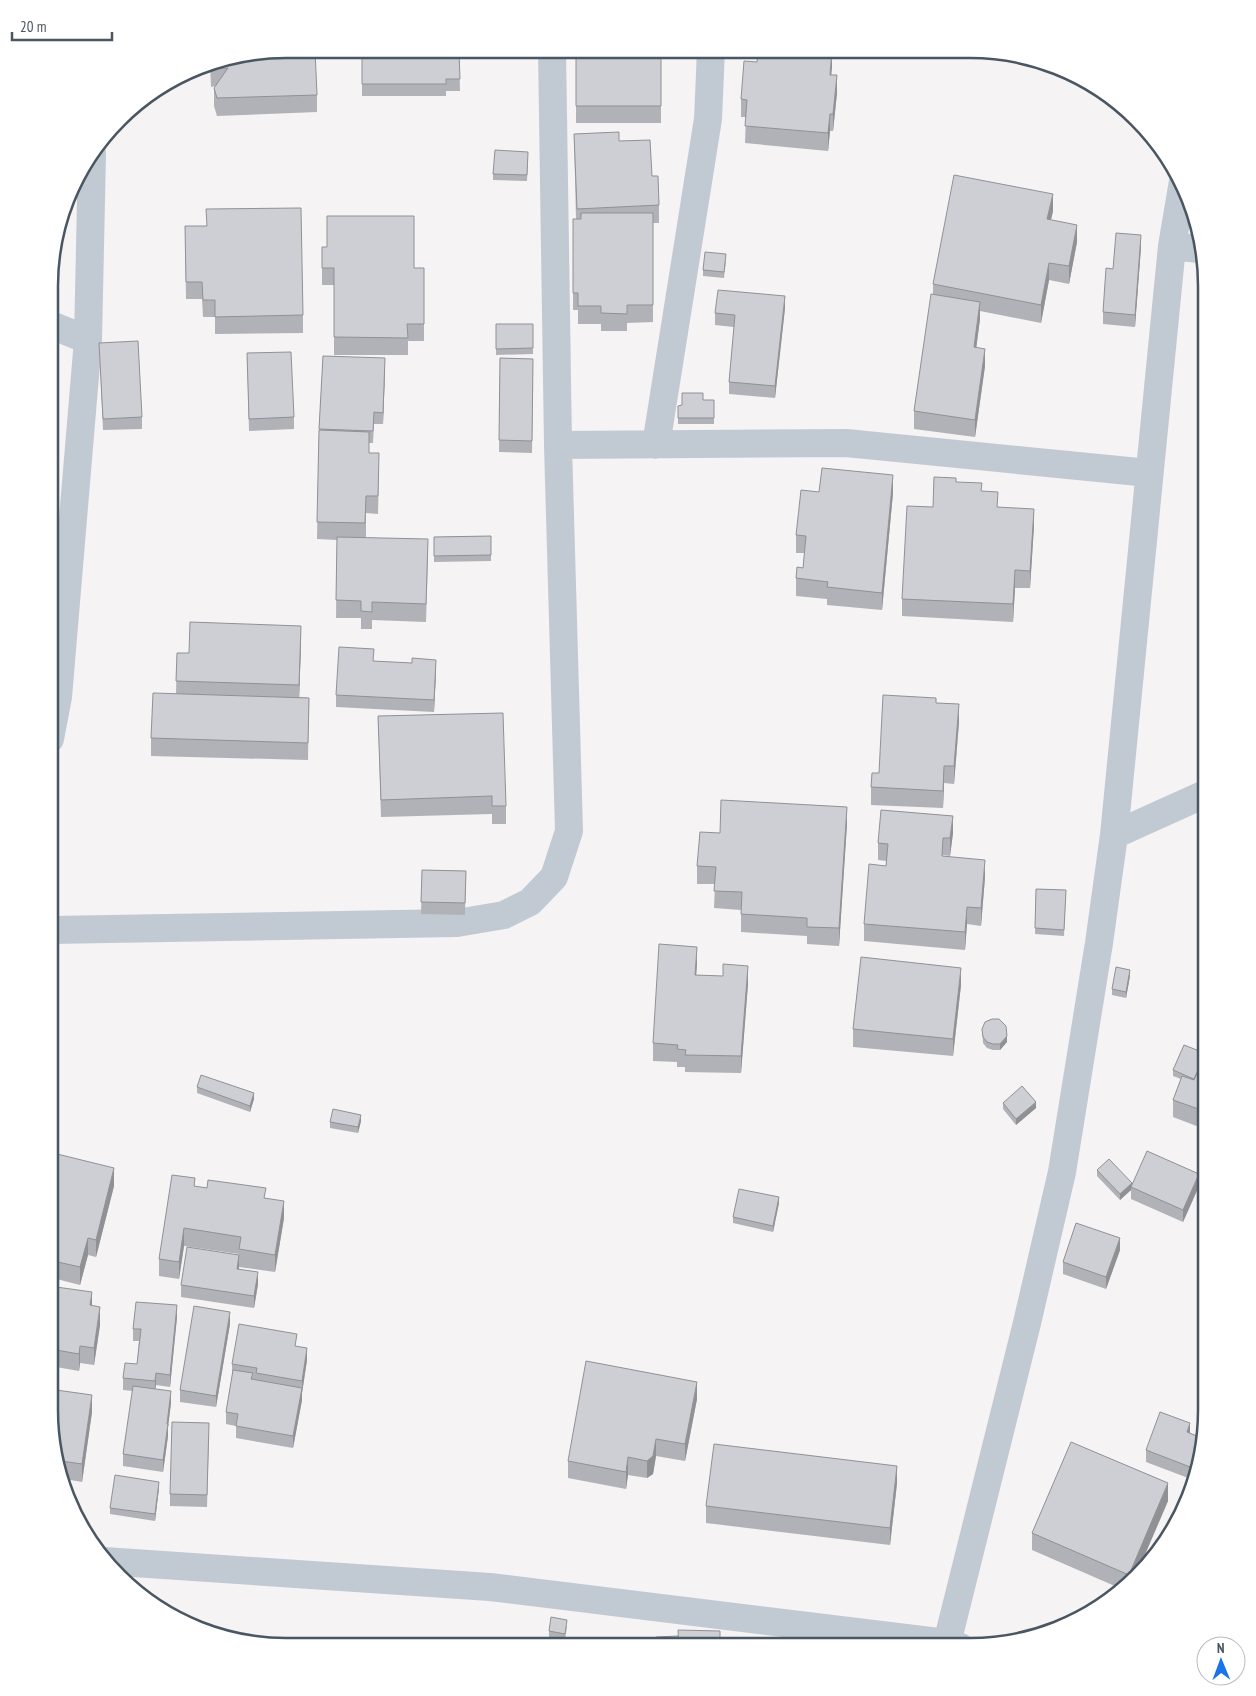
<svg xmlns="http://www.w3.org/2000/svg" width="1256" height="1696" viewBox="0 0 1256 1696" font-family="'PT Sans Narrow',sans-serif">
<style>
.lines{fill:none;stroke-linecap:round;stroke-linejoin:round}
.minor{stroke:#c1cad2;stroke-width:28}
.wall{fill:#b0b2b7}
.shaded-wall{fill:#909195}
.building{fill:#cdcfd5;stroke:#909195}
.rim{fill:none;stroke:#4a5661;stroke-width:2.5}
</style>
<rect width="100%" height="100%" fill="#f5f3f3"/>
<g class="lines">
<path class="minor" d="M1172,246L1199,249
M51,325L88,340
M558,445L846,443L1149,473
M656,445L708,119L711,50
M50,739L58,697L88,340L92,153
M1114,835L1207,793
M50,930L457,923L504,915L530,902L554,877L569,831L558,445L552,50
M104,1561L490,1587L947,1643L960,1647
M947,1643L1027,1323L1062,1172L1099,943L1114,835L1172,246L1183,181"/>
</g>
<path class="wall" d="M576,50H661V123H576Z
M362,52H459L460,91H446V96H362Z
M210,61L317,95V112L217,116L214,106V88L215,86L211,87Z
M757,62L832,66L831,75L837,93L833,131H830L828,151L745,143L746,117H741V99Z
M574,134L619,141L652,176L659,205V223H653V322L627,323V331H601V324H578V310H573V219H576Z
M528,158L527,181L493,180V174Z
M1053,211L1051,220L1077,242L1069,284L1049,280L1041,323L980,311V319L976,348L985,366L975,437L914,429V411L933,295V284Z
M185,226L303,315V333L215,334V317H203L202,299H186Z
M322,247L414,268H424V341H408V355H334V285H322Z
M1141,247L1135,327L1103,324V312L1113,269Z
M726,261L724,278L703,276V270Z
M785,308L775,398L729,394V382L734,327L715,325V313Z
M496,324H533V354L496,355Z
M99,343L142,417V429L103,430Z
M247,353L294,417V429L249,431Z
M323,356L385,370L383,424H374L373,443H369V453L379,471L378,514L366,513V538L428,557L426,622L372,620V629H361V618H336L337,540L317,539L319,430Z
M500,358L533,359L532,453L499,452Z
M703,400H714V424H678V406L682,405Z
M956,482L982,491L998,507L1034,526L1030,588H1015L1013,622L902,616V599L933,507Z
M819,492L893,493L882,610L827,605V599L796,596V578L803,568L805,553H796V535Z
M491,536V561L434,562V537Z
M301,643L299,697L309,698L308,760L151,756V738L176,694L177,653H189Z
M374,661L436,672L434,712L336,707V695Z
M1203,670H1207V707H1201Z
M936,703L959,722L954,784L944,783L943,808L871,805V787L879,773Z
M378,716L506,806V824H492V814L381,817Z
M847,824L839,946L807,944V936L741,932V910L714,908L715,884H697V866L720,833Z
M953,833L950,856L943,855V856L985,877L981,926L967,924L965,950L864,941V924L886,866L887,861L878,860V843Z
M422,870L466,871L465,915L421,914Z
M1036,889L1066,890L1064,936L1035,934Z
M1207,917V955L1200,952V934Z
M1207,958V990L1202,988V971Z
M697,964L696,975L748,984L741,1073L685,1072V1067H677V1062L653,1061V1043Z
M1130,976L1126,998L1112,995V989Z
M961,985L953,1056L853,1047V1029Z
M982,1029L1007,1042L1000,1050H993L987,1048L983,1043Z
M1207,1054V1061L1203,1070H1204L1207,1063V1130L1173,1117V1100L1181,1079L1173,1076V1070Z
M197,1087L254,1099L250,1112L197,1093Z
M1003,1103L1036,1108L1016,1125L1003,1109Z
M361,1121L358,1133L330,1128V1122Z
M49,1152L114,1186L96,1257L88,1255L80,1285L49,1277Z
M1097,1170L1132,1185L1199,1186L1183,1222L1131,1199V1190L1120,1200L1097,1176Z
M195,1187L266,1198L284,1218L275,1272L239,1267V1269L258,1284L254,1308L181,1297V1285L239,1255V1254L184,1246L179,1279L159,1276V1259Z
M779,1203L773,1232L733,1223V1217Z
M1120,1250L1106,1289L1063,1274V1262Z
M49,1286L92,1306L100,1325L94,1365L80,1363L79,1371L56,1367L54,1382L49,1381Z
M177,1317L170,1387L156,1385L155,1389L171,1403L168,1424V1436L163,1472L123,1466V1454L133,1391L123,1390V1378L137,1364L139,1341H133V1329Z
M230,1324L216,1407L180,1402V1390Z
M297,1347L307,1360L302,1393V1400L293,1448L236,1438V1426L226,1424V1412L232,1376V1364Z
M697,1399L685,1461L656,1456L653,1474L647,1478L628,1475L626,1489L568,1478V1461Z
M49,1411L92,1412L82,1482L65,1479Z
M1207,1426L1196,1481L1146,1462V1450L1190,1433L1201,1437V1432Z
M209,1435L207,1507L170,1506V1494Z
M897,1483L890,1545L706,1523V1506Z
M159,1488L155,1521L110,1514V1508Z
M1168,1501L1134,1580L1127,1588L1124,1590L1032,1550V1533Z
M567,1626L565,1640L549,1637V1631Z"/>
<path class="shaded-wall" d="M832,50V66L830,92V75Z
M837,75V93L833,131V114Z
M830,114V131L828,151V133Z
M1053,194V211L1047,237V219Z
M1077,225V242L1069,284V266Z
M1141,235V247L1135,327V315Z
M1049,263V280L1041,323V305Z
M785,296V308L775,398V386Z
M980,302V319L974,365V347Z
M985,349V366L975,437V420Z
M385,358V370L383,424V413Z
M893,475V493L882,610V593Z
M1034,509V526L1030,588V571Z
M1015,570V588L1013,622V604Z
M301,626V643L299,703V685Z
M436,660V672L434,712V700Z
M959,704V722L954,784V766Z
M944,766V783L943,808V791Z
M847,807V824L839,946V928Z
M953,816V833L950,856V838Z
M985,860V877L981,926V908Z
M967,907V924L965,950V932Z
M697,947V964L695,992V975Z
M748,966V984L741,1073V1056Z
M961,968V985L953,1056V1039Z
M1130,970V976L1126,998V992Z
M1007,1036V1042L1000,1050V1044Z
M1207,1055V1061L1196,1085V1079Z
M254,1093V1099L250,1112V1106Z
M1036,1102V1108L1016,1125V1119Z
M361,1115V1121L358,1133V1127Z
M114,1168V1186L96,1257V1240Z
M1199,1174V1186L1183,1222V1210Z
M1132,1183L1131,1190L1120,1200V1194Z
M779,1197V1203L773,1232V1226Z
M284,1201V1218L275,1272V1255Z
M184,1228V1246L179,1279V1262Z
M88,1238V1255L80,1285V1267Z
M1120,1238V1250L1106,1289V1277Z
M239,1255V1267L237,1281V1269Z
M258,1272V1284L254,1308V1296Z
M92,1292V1310L90,1305Z
M177,1305V1317L170,1387V1375Z
M100,1307V1325L94,1365V1348Z
M230,1312V1324L216,1407V1396Z
M80,1346V1363L79,1371V1354Z
M307,1348V1360L302,1393V1400L293,1448V1436L302,1389V1381Z
M56,1350V1367L54,1382V1365Z
M156,1373V1385L155,1393V1381Z
M697,1382V1399L685,1461V1444Z
M171,1391V1403L167,1436V1424Z
M92,1395V1412L82,1482V1464Z
M1190,1423V1435L1187,1432Z
M168,1424V1436L163,1472V1460Z
M656,1439V1456L653,1474L647,1478V1461Z
M628,1457V1475L626,1489V1472Z
M897,1466V1483L890,1545V1528Z
M159,1482V1488L155,1521V1514Z
M1168,1483V1501L1134,1580L1129,1586V1575Z"/>
<path class="building" d="M286,49H315L317,95L217,98L214,88L228,68L211,69V61Z
M576,50H661V106H576Z
M758,50H832L830,75H837L833,114H830L828,133L745,126L747,100L741,99L744,61L757,62Z
M362,52H459L460,79H446V84H362Z
M619,132V141L650,140L652,176H658L659,205L577,209L574,134Z
M495,150L528,152L527,175L493,174Z
M954,175L1053,194L1047,219L1077,225L1069,266L1049,263L1041,305L933,284Z
M301,208L303,315L215,317V300H203L202,282H186L185,226H207L206,209Z
M581,213H653V305H627V314L601,313V306H578V293H573V219H581Z
M327,216H414V268H424V324H407L408,338L334,337V268H322V247H327Z
M1116,233L1141,235L1135,315L1103,312L1106,268L1113,269Z
M705,252L726,254L724,272L703,270Z
M718,290L785,296L775,386L729,382L735,315L715,313Z
M931,294L980,302L974,347L985,349L975,420L914,411Z
M496,324H533V348L496,349Z
M138,341L142,417L103,419L99,343Z
M291,352L294,417L249,419L247,353Z
M323,356L385,358L383,413L374,412L373,431L319,429Z
M500,358L533,359L532,441L499,440Z
M682,393H703V400H714V418H678V406L682,405Z
M319,430L369,432V453H379L378,496H366L365,523L317,522Z
M822,468L893,475L882,593L827,587L828,582L796,578L797,567L803,568L806,536L796,535L801,490L819,492Z
M934,477L956,478V482L982,483L981,491L998,492L997,507L1034,509L1030,571L1015,570L1013,604L902,599L907,506L933,507Z
M491,536V555L434,556V537Z
M337,537L428,539L426,604L372,602V612L361,611V601L336,600Z
M190,622L301,626L299,685L176,681L177,653H189Z
M339,647L374,649L373,661L412,663V658L436,660L434,700L336,695Z
M1203,670H1207V701H1201Z
M153,693L309,698L308,743L151,738Z
M883,695L936,698V703L959,704L954,766H944L943,791L871,787L872,773H879Z
M503,713L506,806H492V796L381,800L378,716Z
M721,800L847,807L839,928L807,927V918L741,914L742,892L714,891L716,867L697,866L700,832L720,833Z
M881,810L953,816L950,838H943L942,856L985,860L981,908L967,907L965,932L864,924L869,864L886,866L888,844L878,843Z
M422,870L466,871L465,903L421,902Z
M1036,889L1066,890L1064,930L1035,928Z
M1207,917V937L1200,934Z
M659,944L697,947L695,975L723,976V964L748,966L741,1056L685,1055L686,1050L677,1049L678,1045L653,1043Z
M861,957L961,968L953,1039L853,1029Z
M1207,958V973L1202,971Z
M1116,967L1130,970L1126,992L1112,989Z
M992,1019H999L1006,1026L1007,1036L1000,1044H993L987,1042L983,1037L982,1029L985,1022Z
M1184,1045L1207,1054L1201,1069L1199,1068L1194,1079L1173,1070Z
M1207,1063V1112L1173,1100L1182,1076L1194,1080L1199,1068L1204,1070Z
M201,1075L254,1093L250,1106L197,1087Z
M1022,1086L1036,1102L1016,1119L1003,1103Z
M333,1109L361,1115L358,1127L330,1122Z
M1147,1151L1199,1174L1183,1210L1131,1187Z
M49,1152L114,1168L96,1240L88,1238L80,1267L49,1260Z
M1109,1159L1132,1183L1120,1194L1097,1170Z
M172,1175L195,1178L194,1186L207,1188L208,1180L266,1188L264,1198L284,1201L275,1255L239,1249L241,1237L184,1228L179,1262L159,1259Z
M739,1189L779,1197L773,1226L733,1217Z
M1076,1223L1120,1238L1106,1277L1063,1262Z
M187,1247L239,1255L237,1269L258,1272L254,1296L181,1285Z
M49,1286L92,1292L90,1305L100,1307L94,1348L80,1346L79,1354L56,1350L54,1365L49,1364Z
M136,1302L177,1305L170,1375L156,1373L155,1381L123,1378L125,1363L137,1364L141,1329H133Z
M194,1306L230,1312L216,1396L180,1390Z
M239,1324L297,1334L295,1346L307,1348L302,1381L256,1373L257,1368L232,1364Z
M586,1361L697,1382L685,1444L656,1439L653,1456L647,1461L628,1457L626,1472L568,1461Z
M233,1370L253,1373L251,1379L302,1388L293,1436L236,1426L238,1414L226,1412Z
M133,1386L171,1391L167,1424H168L163,1460L123,1454Z
M49,1389L92,1395L82,1464L61,1461L49,1411Z
M1160,1412L1190,1423L1187,1432L1204,1439L1198,1470L1146,1450Z
M1207,1415V1426L1205,1433L1201,1432Z
M172,1422L209,1423L207,1495L170,1494Z
M1071,1442L1168,1483L1129,1575L1032,1533Z
M714,1444L897,1466L890,1528L706,1506Z
M115,1475L159,1482L155,1514L110,1508Z
M551,1617L567,1620L565,1634L549,1631Z
M678,1630L720,1631V1641H731V1647L679,1646Z
M678,1636V1646H656V1637Z"/>
<path d="M0 0H1256V1696H0ZM286 58H970A228 228 0 0 1 1198 286V1410A228 228 0 0 1 970 1638H286A228 228 0 0 1 58 1410V286A228 228 0 0 1 286 58Z" fill="#fff" fill-rule="evenodd"/>
<path class="rim" d="M286 58H970A228 228 0 0 1 1198 286V1410A228 228 0 0 1 970 1638H286A228 228 0 0 1 58 1410V286A228 228 0 0 1 286 58Z"/>
<g transform="translate(1221 1661) rotate(359)"><circle r="24" fill="#ffffff" stroke="#b7bbc0"/>
<path d="M0-4L9 19L0 12L-9 19Z" fill="#1a73e8"/>
<text y="-8" font-size="14" font-weight="bold" text-anchor="middle" fill="#4a5661">N</text>
</g>
<path d="M12 32v8h100v-8" fill="none" stroke="#4a5661" stroke-width="2.5"/>
<text x="20" y="32" font-size="15" fill="#4a5661" stroke="#ffffff" stroke-width="4" paint-order="stroke">20 m</text>
</svg>
